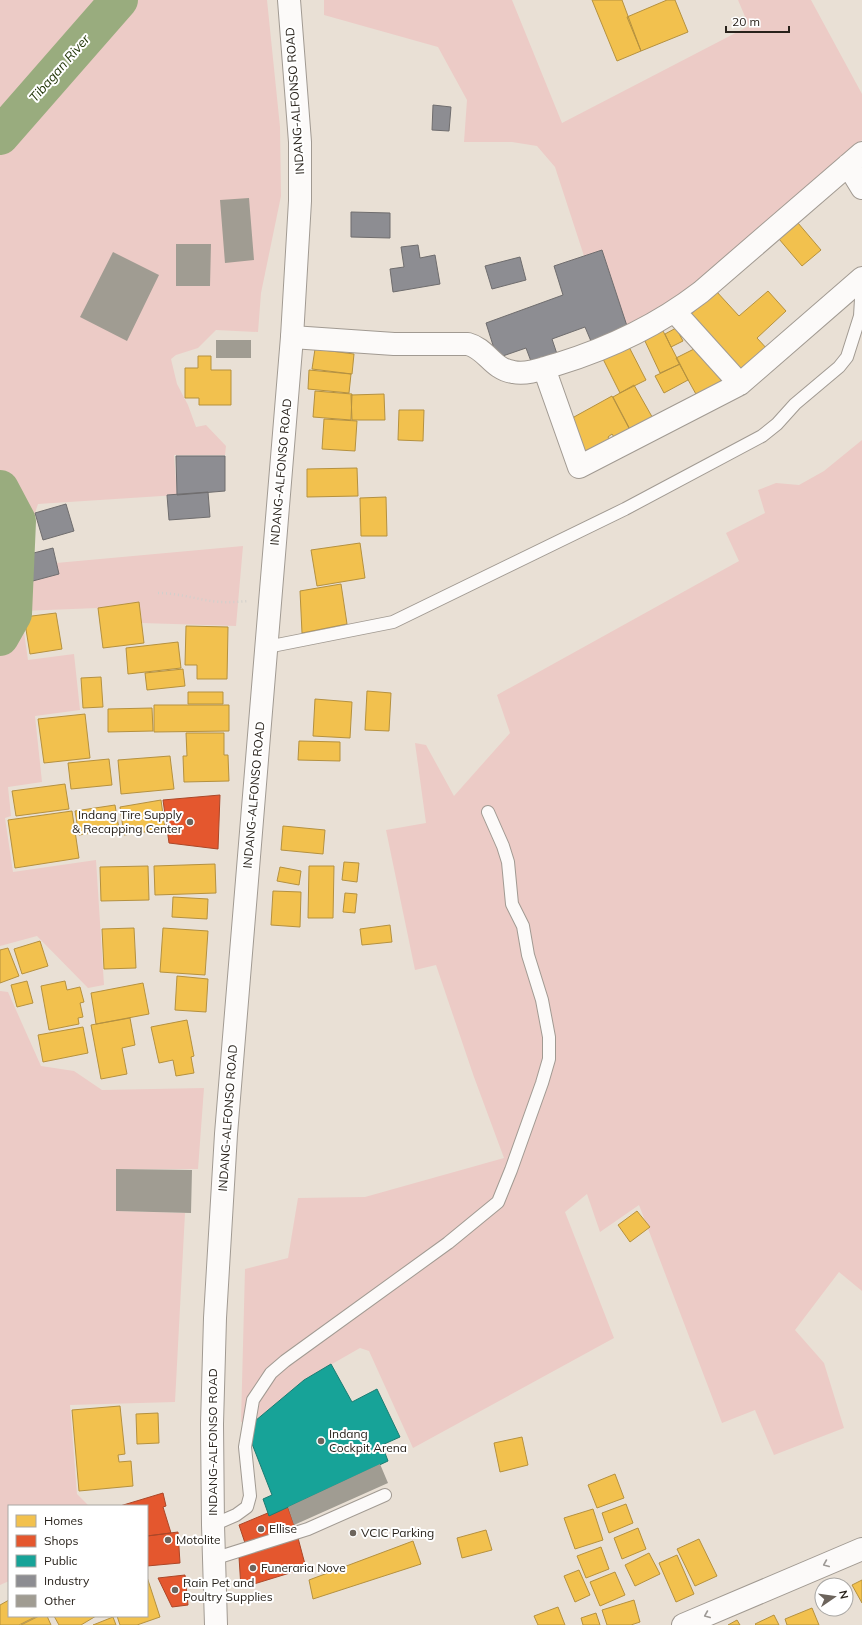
<svg xmlns="http://www.w3.org/2000/svg" width="862" height="1625" viewBox="0 0 862 1625" font-family="Mulish,sans-serif">
<style>
.green{fill:#eccbc6}
.homes{fill:#f2c14e;stroke:#b5913f}
.shops{fill:#e4572e;stroke:#ac4728}
.public{fill:#17a398;stroke:#1c7c72}
.industry{fill:#8d8d92;stroke:#6f6d6e}
.lines{fill:none;stroke-linecap:round;stroke-linejoin:round}
.river{stroke:#99ac7e;stroke-width:38}
.building{fill:#a09c92}
.service-casing{stroke:#a19a92;stroke-width:14}
.minor-casing{stroke:#a19a92;stroke-width:24}
.tertiary-casing{stroke:#a19a92;stroke-width:24}
.secondary-casing{stroke:#a19a92;stroke-width:24}
.path{stroke:#d2d0cc;stroke-width:2.5;stroke-dasharray:1 3;stroke-linecap:butt}
.service{stroke:#fcfaf9;stroke-width:12}
.minor{stroke:#fcfaf9;stroke-width:22}
.tertiary{stroke:#fcfaf9;stroke-width:22}
.secondary{stroke:#fcfaf9;stroke-width:22}
.oneway{stroke:#9d9995}
.poi-dot{fill:#6c645c;stroke:#fff;stroke-width:1.5}
.labels{text-anchor:middle;stroke-width:4;stroke-linejoin:round;paint-order:stroke}
.street-label{font-size:12px;fill:#28221b;stroke:#fff}
.poi-label{font-size:12px;fill:#28221b;stroke:#fff;text-anchor:start}
.water-label{font-size:13px;font-style:italic;fill:#213507;stroke:#fff}
</style>
<rect width="100%" height="100%" fill="#e9e0d5"/>
<path class="green" d="M0,0H267L280,127L281,196L261,293L258,332L216,330L198,348L176,355L171,359L177,384L188,405L196,427L206,425L226,446L225,455H174L177,495L38,504L16,570L29,582L59,574L56,563L243,546L236,626L142,623L139,602L98,608L21,611L28,660L74,654L80,710L35,716L42,782L8,787L11,816L5,818L13,872L96,860L104,985L88,988L37,936L0,946Z
M324,0H512L562,123L749,26L738,0H811L862,94V140L706,273L671,302L628,329L602,250L584,256L555,167L537,146L512,142H464L467,100L438,47L324,15Z
M862,440V1291L839,1272L795,1330L824,1363L844,1428L774,1455L755,1410L722,1423L639,1205L600,1232L587,1194L565,1212L614,1338L413,1448L369,1351L360,1348L304,1380L255,1421L241,1422L245,1269L288,1258L298,1198L365,1197L504,1158L474,1077L436,965L415,970L386,830L426,823L415,743L426,745L454,796L510,733L497,695L739,561L726,533L765,513L758,490L776,483L799,485L824,471Z
M0,991L8,992L41,1066L74,1071L102,1090L204,1088L198,1169H116V1211L185,1213L175,1402L70,1405L77,1494L89,1506H9V1581L0,1585Z"/>
<path class="homes" d="M592,0H622L641,51L617,61Z
M667,0H675L688,32L641,51L627,17Z
M798,223L821,250L802,266L779,239Z
M716,291L739,316L768,291L786,311L757,338L769,351L743,375L690,315Z
M676,328L683,341L671,347L665,334Z
M662,329L680,364L660,373L644,339Z
M628,345L646,380L620,393L603,359Z
M696,348L712,362L722,382L697,396L676,358Z
M315,349L354,354L352,374L312,369Z
M198,356H211V370H231V405H199V398H185V368H198Z
M680,364L688,380L664,393L655,376Z
M309,370L351,374L349,393L308,389Z
M634,385L655,422L633,435L613,397Z
M315,391L352,394L351,420L313,417Z
M384,394L385,420H352L351,395Z
M612,396L631,432L616,440L612,434L608,437L611,443L589,456L575,440L571,422L574,417Z
M399,410H424L423,441L398,440Z
M324,419L357,421L355,451L322,449Z
M357,468L358,496L307,497V469Z
M386,497L387,536H361L360,498Z
M360,543L365,578L317,586L311,550Z
M341,584L347,624L302,633L300,591Z
M139,602L144,643L103,648L98,608Z
M56,613L62,649L30,654L24,617Z
M186,626L228,627L227,679H197V665H185Z
M178,642L181,668L128,674L126,648Z
M183,669L185,686L147,690L145,673Z
M101,677L103,707L83,708L81,678Z
M367,691L391,693L389,731L365,730Z
M188,692H223V704H188Z
M315,699L352,702L350,738L313,736Z
M154,705H229V731L154,732Z
M152,708L153,731L108,732V709Z
M85,714L90,758L44,763L38,719Z
M186,733H224V755H228L229,781L184,782L183,756H187Z
M299,741L340,742V761L298,760Z
M170,756L174,789L121,794L118,760Z
M109,759L112,785L71,789L68,763Z
M65,784L69,809L16,816L12,791Z
M161,800L165,829L124,835L120,807Z
M115,805L119,829L79,835L75,811Z
M72,811L79,858L15,868L8,820Z
M283,826L325,830L323,854L281,850Z
M344,862L359,863L357,882L342,880Z
M215,864L216,893L155,895L154,866Z
M148,866L149,900L101,901L100,867Z
M309,866H334L333,918H308Z
M280,867L301,871L299,885L277,881Z
M273,891L301,892L300,927L271,925Z
M345,893L357,894L355,913L343,912Z
M173,897L208,899L207,919L172,917Z
M390,925L392,942L362,945L360,929Z
M134,928L136,968L104,969L102,929Z
M163,928L208,931L205,975L160,972Z
M40,941L48,966L22,974L14,949Z
M8,948L19,976L0,983V950Z
M177,976L208,979L206,1012L175,1010Z
M27,981L33,1003L17,1007L11,985Z
M65,981L67,990L80,987L84,1002L80,1003L83,1017L78,1018L79,1024L49,1030L41,986Z
M143,983L149,1014L96,1024L91,993Z
M130,1018L135,1045L122,1048L127,1074L101,1079L91,1025Z
M187,1020L194,1056L191,1057L194,1073L176,1076L173,1060L159,1063L151,1027Z
M83,1027L88,1053L43,1062L38,1035Z
M637,1211L650,1227L630,1242L618,1225Z
M120,1406L125,1454L118,1455L119,1462L131,1461L133,1486L79,1491L72,1410Z
M158,1413L159,1443L137,1444L136,1414Z
M522,1437L528,1465L500,1472L494,1443Z
M615,1474L624,1498L597,1508L588,1485Z
M626,1504L633,1523L609,1533L602,1513Z
M593,1509L603,1540L575,1549L564,1518Z
M638,1528L646,1549L622,1559L614,1538Z
M486,1530L492,1550L462,1558L457,1538Z
M699,1539L717,1576L695,1586L677,1549Z
M413,1541L421,1564L313,1599L309,1580Z
M601,1547L609,1569L586,1578L577,1556Z
M649,1553L660,1574L635,1586L625,1565Z
M677,1555L694,1594L676,1602L659,1563Z
M579,1570L590,1595L575,1602L564,1576Z
M615,1572L625,1595L600,1606L590,1582Z
M147,1577L160,1617L137,1625H120L117,1616H147Z
M862,1580V1603L852,1585Z
M9,1600V1616H37L19,1625H0V1605Z
M634,1600L640,1622L631,1625H607L602,1610Z
M558,1607L565,1625H538L534,1616Z
M812,1608L819,1625H787L785,1619Z
M596,1613L600,1625H583L581,1618Z
M774,1615L779,1625H756L755,1624Z
M39,1616H47L51,1625H21Z
M54,1616H96L81,1625H59Z
M113,1617L116,1625H93Z
M737,1620L740,1625H728Z"/>
<path class="shops" d="M220,795L218,849L169,843L163,800Z
M163,1493L166,1506L163,1507L171,1533L147,1536V1506H120Z
M287,1505L295,1527L246,1546L239,1525Z
M178,1532L180,1563L147,1566V1536Z
M298,1538L306,1568L241,1588L239,1557Z
M185,1575L188,1605L172,1607L158,1578Z"/>
<path class="public" d="M331,1364L352,1402L377,1389L400,1437L382,1445L388,1461L269,1516L263,1499L272,1495L249,1436L255,1421L304,1380Z"/>
<path class="industry" d="M433,105L451,107L449,131L432,130Z
M351,212L390,213V238L351,237Z
M418,245L420,258L435,255L440,284L393,292L390,269L404,267L401,247Z
M602,250L628,329L593,346L585,327L552,339L558,357L532,364L526,348L497,358L486,323L563,295L554,266Z
M520,257L526,280L492,289L485,266Z
M176,456H225V491L177,495Z
M208,492L210,517L169,520L167,495Z
M66,504L74,531L43,540L35,513Z
M53,548L59,574L29,582L22,556Z"/>
<g class="lines">
<path class="river" d="M0,136L119,0
M0,489L17,521L13,614L0,637"/>
</g>
<path class="building" d="M249,198L254,260L225,263L220,200Z
M176,244H211L210,286H176Z
M113,252L159,275L127,341L80,317Z
M216,340H251V358H216Z
M116,1169L192,1170L191,1213L116,1211Z
M380,1464L388,1483L294,1525L288,1507Z"/>
<g class="lines">
<defs>
<path id="service" d="M267,647L393,622L625,509L762,436L777,424L795,404L839,367L847,357L860,316L861,299L860,280
M213,1525L236,1515L247,1507L250,1496L245,1447L253,1400L271,1373L285,1361L448,1243L498,1202L511,1170L542,1083L549,1059V1037L542,1000L528,955L523,926L512,904L508,862L503,846L488,812
M213,1559L308,1529L385,1495"/>
<path id="minor" d="M848,165L862,188
M675,312L740,384
M292,337L394,344H468C487,349 492,369 513,372C528,375 544,368 558,364C610,348 658,325 701,292L862,153
M544,368L579,467L740,384L862,278"/>
<path id="tertiary" d="M683,1625L862,1549"/>
<path id="secondary" d="M216,1625L213,1525L212,1424L215,1318L226,1134L292,337L300,201V142L289,0"/>
</defs>
<use href="#service" class="service-casing"/>
<use href="#minor" class="minor-casing"/>
<use href="#tertiary" class="tertiary-casing"/>
<use href="#secondary" class="secondary-casing"/>
<path class="path" d="M158,593C176,593 193,598 211,601C223,603 236,602 248,601"/>
<use href="#service" class="service"/>
<use href="#minor" class="minor"/>
<use href="#tertiary" class="tertiary"/>
<use href="#secondary" class="secondary"/>
</g>
<defs><path id="oneway-chevron" d="M-2-3.5L2.5 0L-2 3.5" fill="none" stroke-width="1.6" stroke-linecap="round" stroke-linejoin="round"/></defs>
<g class="oneway">
<use href="#oneway-chevron" transform="translate(826 1564) rotate(157)"/>
<use href="#oneway-chevron" transform="translate(707 1615) rotate(157)"/>
</g>
<g class="poi-dot">
<circle cx="190" cy="822" r="4"/>
<circle cx="321" cy="1441" r="4"/>
<circle cx="261" cy="1529" r="4"/>
<circle cx="353" cy="1533" r="4"/>
<circle cx="168" cy="1540" r="4"/>
<circle cx="253" cy="1568" r="4"/>
<circle cx="175" cy="1590" r="4"/>
</g>
<g class="labels">
<g class="street-label">
<text transform="translate(295 101) rotate(-94)" y="4">INDANG-ALFONSO ROAD</text>
<text transform="translate(281 472) rotate(-85)" y="4">INDANG-ALFONSO ROAD</text>
<text transform="translate(254 795) rotate(-85)" y="4">INDANG-ALFONSO ROAD</text>
<text transform="translate(228 1118) rotate(-86)" y="4">INDANG-ALFONSO ROAD</text>
<text transform="translate(213 1442) rotate(-90)" y="4">INDANG-ALFONSO ROAD</text>
</g>
<g class="poi-label">
<text x="182" y="819" text-anchor="end">Indang Tire Supply<tspan x="182" dy="14">&amp; Recapping Center</tspan></text>
<text x="329" y="1438">Indang<tspan x="329" dy="14">Cockpit Arena</tspan></text>
<text x="269" y="1533">Ellise</text>
<text x="361" y="1537">VCIC Parking</text>
<text x="176" y="1544">Motolite</text>
<text x="261" y="1572">Funeraria Nove</text>
<text x="183" y="1587">Rain Pet and<tspan x="183" dy="14">Poultry Supplies</tspan></text>
</g>
<g class="water-label">
<text transform="translate(59 68) rotate(-49)" y="5">Tibagan River</text>
</g>
</g>
<rect x="8" y="1505" width="140" height="112" fill="#ffffff" stroke="#a9a7a4"/>
<rect x="16" y="1515" width="20" height="12" fill="#f2c14e" stroke="#a9a7a4"/>
<text x="44" y="1525" font-size="12" fill="#28221b">Homes</text>
<rect x="16" y="1535" width="20" height="12" fill="#e4572e" stroke="#a9a7a4"/>
<text x="44" y="1545" font-size="12" fill="#28221b">Shops</text>
<rect x="16" y="1555" width="20" height="12" fill="#17a398" stroke="#a9a7a4"/>
<text x="44" y="1565" font-size="12" fill="#28221b">Public</text>
<rect x="16" y="1575" width="20" height="12" fill="#8d8d92" stroke="#a9a7a4"/>
<text x="44" y="1585" font-size="12" fill="#28221b">Industry</text>
<rect x="16" y="1595" width="20" height="12" fill="#a09c92" stroke="#a9a7a4"/>
<text x="44" y="1605" font-size="12" fill="#28221b">Other</text>
<g transform="translate(834 1597) rotate(77)"><circle r="19" fill="#ffffff" stroke="#a9a7a4"/>
<path d="M0-3L7 15L0 10L-7 15Z" fill="#6c645c"/>
<text y="-6" font-size="11" font-weight="bold" text-anchor="middle" fill="#28221b">N</text>
</g>
<path d="M726 26v6h63v-6" fill="none" stroke="#28221b" stroke-width="2"/>
<text x="732" y="26" font-size="12" fill="#28221b" stroke="#ffffff" stroke-width="3" paint-order="stroke">20 m</text>
</svg>
